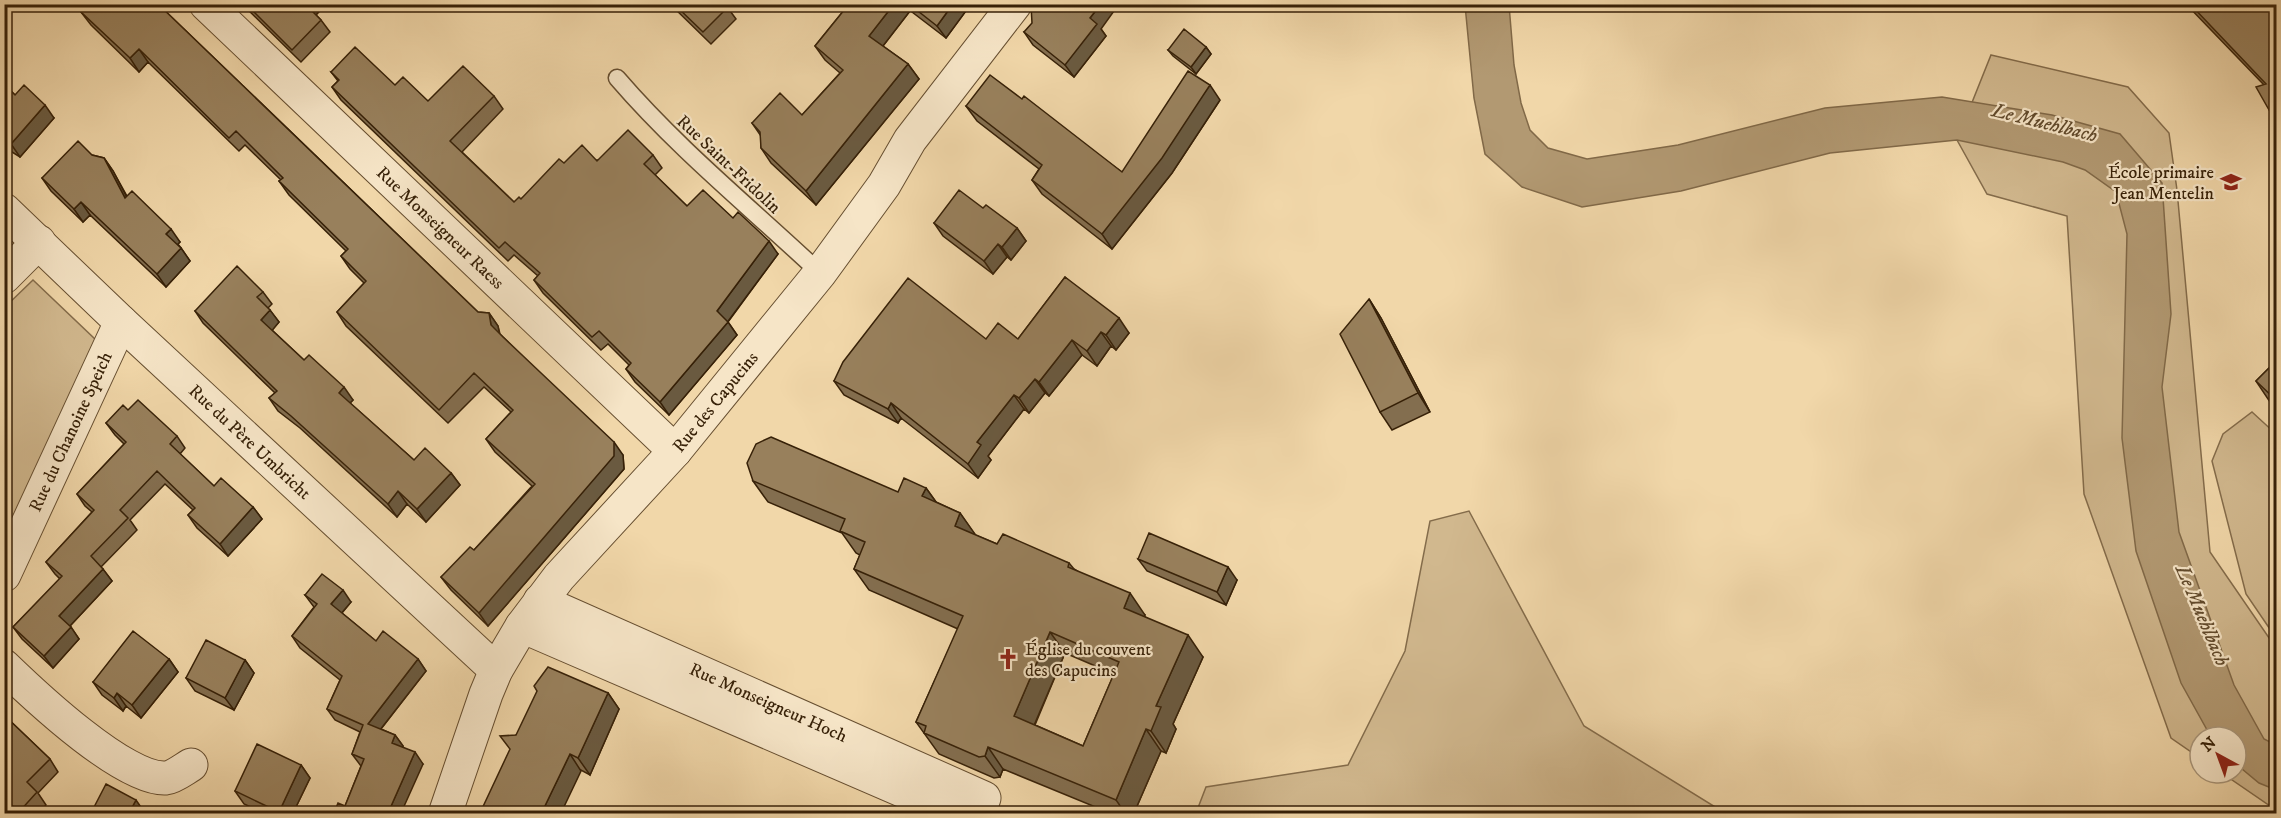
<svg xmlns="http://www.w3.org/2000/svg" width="2281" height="818" viewBox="0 0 2281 818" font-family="'IM FELL DW Pica',serif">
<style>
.green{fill:#d1b88e;stroke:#846c4b;stroke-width:1.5}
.water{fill:#b29972;stroke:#816948;stroke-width:1.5}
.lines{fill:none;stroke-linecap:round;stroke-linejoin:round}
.lane-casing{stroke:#664e30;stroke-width:19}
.street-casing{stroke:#664e30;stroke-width:35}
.lane{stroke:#f6e5c7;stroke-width:16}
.street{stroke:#f6e5c7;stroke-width:33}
.wall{fill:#836e4f;stroke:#372108;stroke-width:1.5;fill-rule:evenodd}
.shaded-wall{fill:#6a5a40;stroke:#372108;stroke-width:1.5}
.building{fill:#98805c;stroke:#372108;stroke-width:1.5;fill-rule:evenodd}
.labels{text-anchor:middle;stroke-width:4.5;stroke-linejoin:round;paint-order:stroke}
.street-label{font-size:18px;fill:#372108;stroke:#f6e5c7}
.poi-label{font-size:18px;fill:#372108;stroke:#f6e5c7;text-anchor:end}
.water-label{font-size:20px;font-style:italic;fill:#624b2d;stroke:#f6e5c7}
</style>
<rect width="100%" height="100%" fill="#f1d7a9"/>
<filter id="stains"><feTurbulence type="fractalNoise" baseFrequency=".00333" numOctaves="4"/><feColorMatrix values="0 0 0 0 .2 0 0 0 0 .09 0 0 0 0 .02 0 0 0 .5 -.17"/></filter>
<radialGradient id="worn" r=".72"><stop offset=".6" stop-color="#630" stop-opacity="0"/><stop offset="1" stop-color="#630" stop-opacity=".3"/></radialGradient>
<path class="green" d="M1991,55L2128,87L2169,133L2177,190L2210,552L2276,648V810L2222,773H2236V737H2200V758L2171,738L2084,494L2067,216L1987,194L1957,140Z
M33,280L97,341L5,543V307Z
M2252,412L2276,434V638L2246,594L2212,461L2223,434Z
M1469,511L1584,726L1725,813H1196L1206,787L1348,765L1405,651L1430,521Z"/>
<path class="water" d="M1465,5H1509L1514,65L1521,103L1530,130L1548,148L1587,159L1678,145L1825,108L1942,97L2052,115L2120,134L2162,183L2171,314L2162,387L2179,532L2234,685L2264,739L2276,745V790L2259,783L2236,764V737H2211L2181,683L2136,551L2122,438L2127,234L2116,192L2085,170L2063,162L1957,140L1830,153L1681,191L1582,207L1522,187L1485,154L1474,98Z"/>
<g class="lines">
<defs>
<path id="lane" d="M617,78C679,150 751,208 820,273"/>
<g id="street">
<path id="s1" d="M206,4L675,451"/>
<path id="s2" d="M4,210L121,322L496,670"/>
<path d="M4,277L39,242"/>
<path id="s3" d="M4,575L121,322"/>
<path id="s4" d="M540,601L984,798L978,814"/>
<path d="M522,626L957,814"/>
<path d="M4,666C34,695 125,781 166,778C174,777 184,769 191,765"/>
<path id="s5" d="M445,814L486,694L496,670L522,626L559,577L675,451L820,273L884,185L910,140L1015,4"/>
</g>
</defs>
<use href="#lane" class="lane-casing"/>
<use href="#street" class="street-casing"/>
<use href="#lane" class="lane"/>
<use href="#street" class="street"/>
</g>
<path class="wall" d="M158,4L478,312L489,313L498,326L500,334L623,455L624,469L488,626L451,590L441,577L474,550L532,486L495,452L486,439L511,412L484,387L448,423L346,326L337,312L364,283L350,269L341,256L346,251L289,195L279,181L281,180L245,145L239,151L148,62L139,72L91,25L81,12Z
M242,4H326L316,15L321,20L330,32L301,62Z
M670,4H725L736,19L711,44Z
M849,4H905L910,11L883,46L908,64L919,79L816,205L771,163L761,148V136L752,123L802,115L840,73L825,60L815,46Z
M906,4H971L946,38L912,12Z
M2186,4H2277V124L2264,85Z
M1101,29L1106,36L1074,77L1033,45L1024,32Z
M1206,47L1211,54L1196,74L1173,56L1168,50Z
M331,72L395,85L428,101L494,96L503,109L462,152L514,202L521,199L564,163L653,155L662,168L655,175L687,206L733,218L778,254L728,322L737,335L669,415L635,382L626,369L629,365L608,344L601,350L543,293L534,280L538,276L514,255L508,261L341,100L332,87L338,81Z
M4,84L15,95L54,118L20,157L4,147Z
M1022,99L1122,172L1220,100L1172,173L1112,249L1042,194L1032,180L1039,169L977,121L966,106Z
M92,155L104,158L113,171L127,196L180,242L178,244L181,248L190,261L166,287L90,215L83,222L51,191L42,178Z
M983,208L1017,228L1026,241L1011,260L1007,257L993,274L943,236L934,223Z
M1065,277L1129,333L1116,350L1111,346L1097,366L1082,355L1049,396L1045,393L1029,413L1024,409L988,456L991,460L978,478L901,418L898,423L844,395L834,381L986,339H1018Z
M263,292L272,304L268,308L279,322L272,330L304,360L353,400L350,403L414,460L451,473L460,485L426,522L407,504L397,517L300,428L278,411L269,398L275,393L203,323L195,311Z
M1369,299L1381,318L1430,412L1392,430L1380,412Z
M2277,360V408L2272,405L2256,381Z
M128,410L177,436L185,448L180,454L214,486L253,507L262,519L228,556L197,528L188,515L193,510L165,484L130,520L137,530L101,567L112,581L70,626L79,639L53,668L22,639L13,627L60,579L55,574L46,562L92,512L85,506L77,494L124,444L115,435L106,423Z
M753,481L898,492L926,488L936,502L960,513L975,535L997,544L1069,563L1074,569L1145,615L1144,616L1203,657L1173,724L1176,729L1166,753L1161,751L1134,813H1110L1003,769L1000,777L994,778L939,754L916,722L958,629L869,590L854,569L860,555L856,553L842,533L768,502ZM1065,653L1114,674L1083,746L1035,725Z
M1138,559L1237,580L1226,605L1147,571Z
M305,595L351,602L342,613L376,641L418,659L426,671L381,729L395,735L403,746V747L423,764L345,806L361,766L352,754L360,732L335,720L327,709L340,680L300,648L292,636L314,607Z
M169,659L178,672L141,718L126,706L123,711L102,695L93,682Z
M245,660L254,673L234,710L195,691L186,678Z
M608,693L619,709L590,775L516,735Z
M4,715L50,759L58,772L38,793L46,805L38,813H16L4,802Z
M301,765L310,778L293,813H264L244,804L235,791Z"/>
<path class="shaded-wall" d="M305,4H326L314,17Z
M894,4H905L910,11L879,51L869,36Z
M953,4H971L946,38L937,26Z
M1101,4H1119L1101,29L1106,36L1074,77L1065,65L1090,18Z
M1206,47L1211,54L1196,74L1191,67Z
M139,49L148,62L139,72L130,58Z
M908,64L919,79L816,205L806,191Z
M1210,85L1220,100L1172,173L1112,249L1102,234Z
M45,105L54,118L20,157L11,144Z
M104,158L113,171L134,211L125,198Z
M81,202L90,215L83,222L74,209Z
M1017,228L1026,241L1011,260L1002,247Z
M171,229L180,242L175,247L166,234Z
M769,241L778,254L726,324L717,311Z
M998,244L1007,257L993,274L984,261Z
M181,248L190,261L166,287L157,274Z
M1369,299L1381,318L1430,412L1418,393Z
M270,310L279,322L270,333L261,320Z
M489,313L498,326L500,338L491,325Z
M1119,318L1129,333L1116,350L1106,335Z
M728,322L737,335L669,415L660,402Z
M1101,332L1111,346L1097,366L1087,351Z
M1072,340L1082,355L1049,396L1039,382Z
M1035,379L1045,393L1029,413L1019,398Z
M344,387L353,400L348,405L339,393Z
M1014,395L1024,409L988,456L991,460L978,478L968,464L977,442Z
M891,403L901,418L898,423L888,409Z
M614,442L623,455L624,469L488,626L479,613Z
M451,473L460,485L426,522L417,509Z
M926,488L941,509L922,496Z
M398,491L407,504L397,517L388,504Z
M253,507L262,519L228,556L220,544Z
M960,513L975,534L970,548L955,526Z
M1228,567L1237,580L1226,605L1217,592Z
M103,569L112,581L68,628L59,616Z
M343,590L351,602L339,616L331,604Z
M1130,593L1145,615L1139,629L1124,608Z
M71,627L79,639L53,668L44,656Z
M1050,632L1065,653L1029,737L1014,716Z
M1188,635L1203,657L1173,724L1176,729L1166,753L1151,731L1156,706Z
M169,659L178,672L141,718L132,705Z
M418,659L426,671L376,735L368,724Z
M245,660L254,673L234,710L225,698Z
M117,693L126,706L123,711L114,698Z
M608,693L619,709L590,775L578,758Z
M1146,729L1161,751L1134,813H1125L1116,800Z
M395,735L403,746L400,755L392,743Z
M988,747L1003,769L1000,777L985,756Z
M415,752L423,764L401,813H388Z
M570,754L581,771L561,813H543L542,812Z
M301,765L310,778L293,813H280L279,812Z
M136,800L145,813H129Z"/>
<path class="building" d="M79,4H158L478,312L489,313L491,325L503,337L614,442V456L479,613L441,577L470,547L474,550L535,484L486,439L513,410L474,373L439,410L337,312L366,281L341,256L348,249L279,181L283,178L236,131L229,138L139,49L130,58L81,12Z
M246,4H305L321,20L292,50Z
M674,4H725L728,7L703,32Z
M849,4H894L869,36L908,64L806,191L761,148L760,132L752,123L780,93L802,115L843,70L815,46Z
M909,4H953L937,26Z
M1046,4H1101L1090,18L1097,24L1065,65L1024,32L1032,23L1031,5Z
M2190,4H2277V124L2256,87L2266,84Z
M1184,29L1206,47L1191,67L1168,50Z
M355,47L395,85L403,77L428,101L463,66L494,96L450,141L514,202L519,197L521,199L559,159L564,163L582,145L597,161L628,130L653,155L644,164L687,206L703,190L733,218L738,212L769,241L717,311L728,322L660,402L626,369L631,363L599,331L592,337L534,280L540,273L505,242L499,248L332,87L339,80L331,72Z
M1188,71L1210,85L1162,158L1102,234L1032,180L1042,165L966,106L990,75L1022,99L1024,96L1122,172Z
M4,84L15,95L24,85L45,105L11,144L4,140Z
M78,141L92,155L104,158L125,198L132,191L171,229L166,234L181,248L157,274L81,202L74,209L42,178Z
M959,190L983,208L986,205L1017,228L1002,247L998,244L984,261L934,223Z
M237,266L263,292L257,297L270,310L261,320L304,360L309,355L344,387L339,393L414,460L425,448L451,473L417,509L398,491L388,504L291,416L269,398L277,391L195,311Z
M1065,277L1119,318L1106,335L1101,332L1087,351L1072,340L1039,382L1035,379L1019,398L1014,395L977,442L981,445L968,464L891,403L888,409L834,381L843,362L908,278L986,339L998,323L1018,339Z
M1369,299L1418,393L1380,412L1340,334Z
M2277,360V401L2256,381Z
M138,400L177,436L170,444L214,486L221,478L253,507L220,544L188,515L195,508L157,471L120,510L128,518L91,556L103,569L59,616L71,627L44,656L13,627L62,576L46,562L94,510L77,494L126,442L106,423L123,405L128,410Z
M771,437L898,492L904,478L926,488L922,496L960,513L955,526L997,544L1003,534L1069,563L1068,567L1130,593L1124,608L1188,635L1156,706L1161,707L1151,731L1146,729L1116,800L988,747L985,756L979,757L924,733L926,726L916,722L963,616L854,569L865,542L840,531L845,519L753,481L747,463L756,444ZM1050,632L1119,662L1083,746L1014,716Z
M1149,533L1228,567L1217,592L1138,559Z
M322,574L343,590L331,604L376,641L383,631L418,659L368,724L395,735L392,743L415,752L388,813H334L338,803L345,806L364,759L352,754L363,725L327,709L342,676L292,636L317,604L305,595Z
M133,631L169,659L132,705L117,693L114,698L93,682Z
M206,640L245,660L225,698L186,678Z
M548,667L608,693L578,758L570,754L542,812L543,813H480L510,749L500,736L516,735L537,691L534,686Z
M4,715L50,759L27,782L37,792L19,812L4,798Z
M257,744L301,765L279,812L235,791Z
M106,784L136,800L129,813H91Z"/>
<defs>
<symbol id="school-bare" viewBox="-9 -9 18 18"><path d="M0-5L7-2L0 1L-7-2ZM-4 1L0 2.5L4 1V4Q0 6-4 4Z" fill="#8f2418" stroke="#f6e5c7" stroke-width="2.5" paint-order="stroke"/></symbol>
<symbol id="church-bare" viewBox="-9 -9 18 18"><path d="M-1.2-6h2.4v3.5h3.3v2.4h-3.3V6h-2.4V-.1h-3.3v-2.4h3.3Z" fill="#8f2418" stroke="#f6e5c7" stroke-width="2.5" paint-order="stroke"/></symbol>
</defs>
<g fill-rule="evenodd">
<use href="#school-bare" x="2216" y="167" width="30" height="30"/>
<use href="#church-bare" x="993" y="644" width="30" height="30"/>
</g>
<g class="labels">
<g class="street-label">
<text transform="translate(729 164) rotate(43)" y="6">Rue Saint-Fridolin</text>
<text dy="6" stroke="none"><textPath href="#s1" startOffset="324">Rue Monseigneur Raess</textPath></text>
<text dy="6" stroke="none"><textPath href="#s5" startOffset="500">Rue des Capucins</textPath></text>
<text dy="6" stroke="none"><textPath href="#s3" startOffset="158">Rue du Chanoine Speich</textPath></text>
<text dy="6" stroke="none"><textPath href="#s2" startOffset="338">Rue du Père Umbricht</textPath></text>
<text dy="6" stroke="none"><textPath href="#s4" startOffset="250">Rue Monseigneur Hoch</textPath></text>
</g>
<g class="poi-label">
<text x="2214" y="178">École primaire<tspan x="2214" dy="21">Jean Mentelin</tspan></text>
<text x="1025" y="655" text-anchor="start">Église du couvent<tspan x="1025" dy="21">des Capucins</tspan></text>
</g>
<g class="water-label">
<text transform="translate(2045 122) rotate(14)" y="7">Le Muehlbach</text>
<text transform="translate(2203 615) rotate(67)" y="7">Le Muehlbach</text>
</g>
</g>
<rect width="2281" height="818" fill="none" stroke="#f1d7a9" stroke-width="24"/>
<rect x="6" y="6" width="2269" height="806" fill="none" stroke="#372108" stroke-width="3"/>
<rect x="12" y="12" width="2257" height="794" fill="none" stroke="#372108" stroke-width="1.5"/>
<g transform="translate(2218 755) rotate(319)"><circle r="28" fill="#f6e5c7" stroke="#aa977b" stroke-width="1.5"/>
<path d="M0-4.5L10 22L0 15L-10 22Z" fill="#8f2418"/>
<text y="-9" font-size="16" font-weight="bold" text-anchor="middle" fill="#372108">N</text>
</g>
<rect width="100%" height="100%" filter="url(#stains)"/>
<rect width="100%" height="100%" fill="url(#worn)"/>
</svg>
